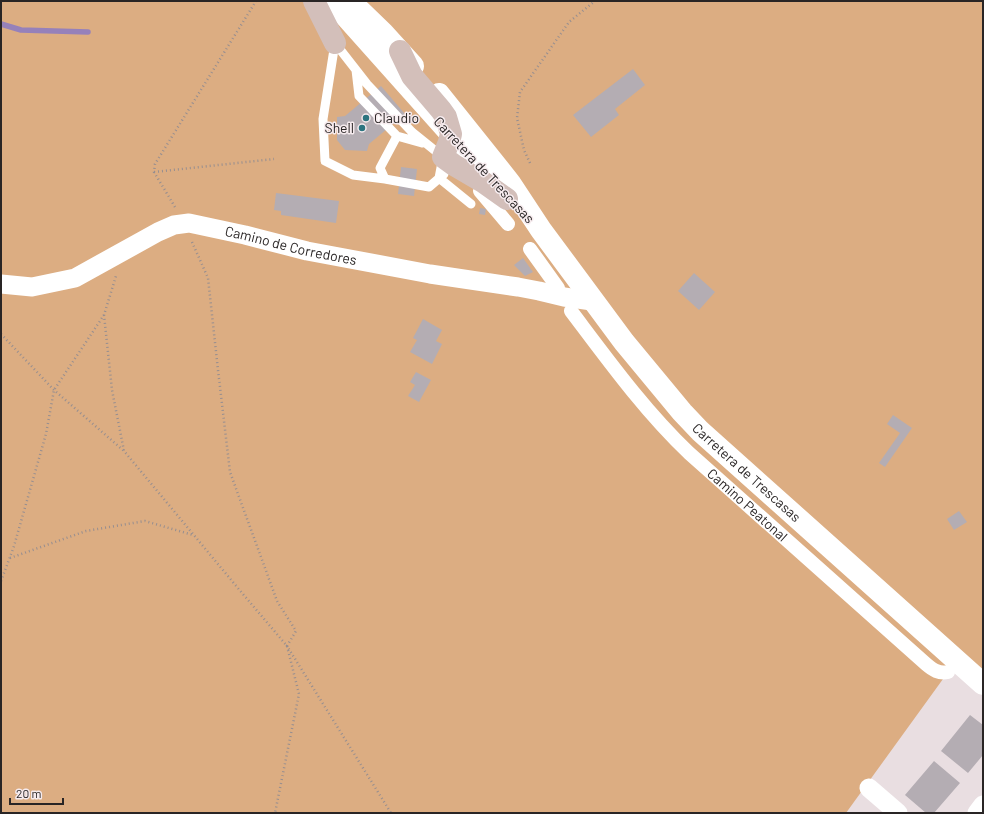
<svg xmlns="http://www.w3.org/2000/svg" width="984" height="814" viewBox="0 0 984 814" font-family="Barlow,sans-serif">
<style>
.green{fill:#dcad82}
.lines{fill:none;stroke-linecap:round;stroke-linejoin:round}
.stream{stroke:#9681ba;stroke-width:5.5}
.building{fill:#b4adb3}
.path{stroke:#968e90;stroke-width:2.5;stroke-dasharray:1 3;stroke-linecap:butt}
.service{stroke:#fff;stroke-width:9}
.pedestrian{stroke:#fff;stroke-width:14}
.minor{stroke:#fff;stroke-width:19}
.tertiary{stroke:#fff;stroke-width:22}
.secondary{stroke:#d3bfba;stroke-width:22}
.poi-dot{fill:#2c747f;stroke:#f6ebee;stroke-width:1.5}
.labels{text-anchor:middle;stroke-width:3;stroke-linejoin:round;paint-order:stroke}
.poi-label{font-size:14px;fill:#292525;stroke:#f6ebee;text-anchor:start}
.street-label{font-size:14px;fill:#292525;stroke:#f6ebee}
</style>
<rect width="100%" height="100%" fill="#e9dee1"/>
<path class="green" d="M1,1H983V693L953,666L943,679L846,813H1Z"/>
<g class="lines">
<path class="stream" d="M1,24L21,30L88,32"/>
</g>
<path class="building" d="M633,69L645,85L615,109L619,115L591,137L573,115Z
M381,86L405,114L369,144L367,151L345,150L337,140V117L345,116Z
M401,167L417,169L414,196L398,194Z
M276,193L339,201L336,223L281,215V211L274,210Z
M480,208L486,209L485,215L479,214Z
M523,258L533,272L525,276L514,265Z
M694,273L715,292L699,310L678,291Z
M423,319L442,330L436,341L442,344L432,364L410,352L417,340L413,338Z
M416,372L431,380L419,402L408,396L415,385L410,382Z
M893,415L912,428L885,467L879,463L900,433L887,424Z
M959,511L967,522L954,530L947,519Z
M970,715L983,725V755L968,773L941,751Z
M934,761L960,783L934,813H926L905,795Z"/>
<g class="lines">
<path class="path" d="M530,163L524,150L517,118L520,92L569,22L595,1
M154,172L274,159
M175,207L154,172L155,164L256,1
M192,242L208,278L218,370L230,472L277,601L296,631L287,646L391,813
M104,315L112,390L124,451L237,587L287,646L299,694L275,813
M1,334L54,390L124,451
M10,558L86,531L145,521L193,535
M1,581L14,546L46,434L54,390L104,315L116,276"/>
<path class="service" d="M335,43L323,119L325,161L353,175L385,179
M335,43L367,84L412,132L443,157L439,178
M356,70L359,96L397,136L422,143
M397,136L380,168L385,179L429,187L444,174
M439,178L471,204"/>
<g class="pedestrian">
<path d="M480,191L508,224"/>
<path d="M530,249L558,288"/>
<path id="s1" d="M571,311C608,360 644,410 689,453L926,664C933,670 939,674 948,672"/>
</g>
<g class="minor">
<path id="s2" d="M1,284L32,287L75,278L158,232L174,225L189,223L245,235L307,251L430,274L518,287L539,291L564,297L592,301"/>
<path d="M869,788L898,813"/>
<path d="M977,813L983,805"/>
</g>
<g class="tertiary">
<path d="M332,1L481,168"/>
<path d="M350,1L383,33L413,66"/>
<path id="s3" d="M439,94L510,183L541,230L624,342L682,412L700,431L983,684"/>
</g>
<path class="secondary" d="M314,1L335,43
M400,51L412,76L441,110L446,117L451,134L449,142L443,157L454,165L483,182L507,199"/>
</g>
<g class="poi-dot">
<circle cx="366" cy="118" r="4"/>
<circle cx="362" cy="128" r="4"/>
</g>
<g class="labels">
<g class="poi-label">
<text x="374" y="123">Claudio</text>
<text x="354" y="133" text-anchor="end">Shell</text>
</g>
<g class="street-label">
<text transform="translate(484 170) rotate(47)" y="5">Carretera de Trescasas</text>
<text dy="5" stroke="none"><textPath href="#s2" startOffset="307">Camino de Corredores</textPath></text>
<text dy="5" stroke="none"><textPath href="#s3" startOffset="489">Carretera de Trescasas</textPath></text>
<text dy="5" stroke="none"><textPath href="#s1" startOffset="263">Camino Peatonal</textPath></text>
</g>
</g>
<rect width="984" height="814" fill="none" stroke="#292525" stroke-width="4"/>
<path d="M10 798v6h53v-6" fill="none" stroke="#292525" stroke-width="2"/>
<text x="16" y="798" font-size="12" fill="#292525" stroke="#f6ebee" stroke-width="3" paint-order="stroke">20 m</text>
</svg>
